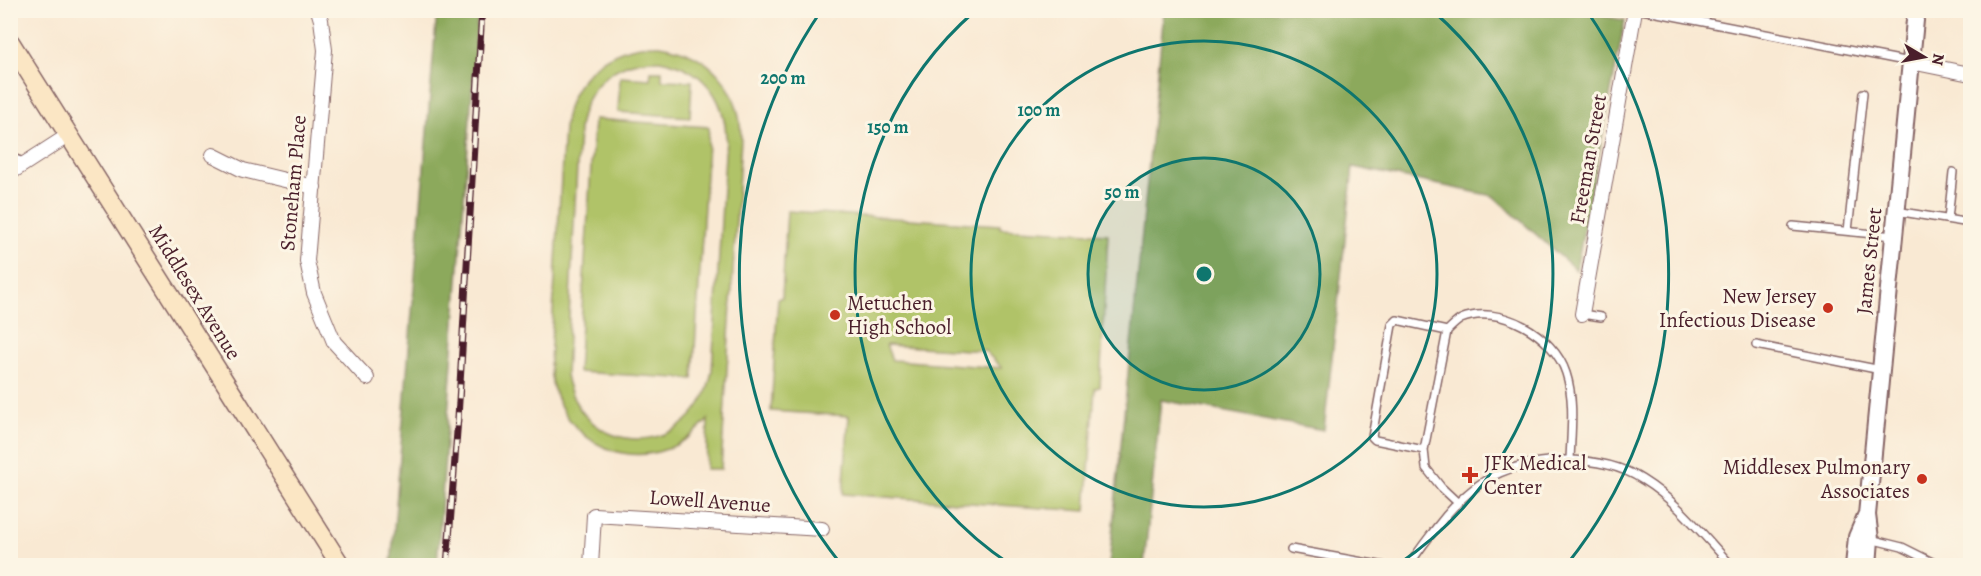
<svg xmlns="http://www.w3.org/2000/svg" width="1981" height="576" viewBox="0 0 1981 576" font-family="Alegreya,serif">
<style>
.green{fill:#b0c367;stroke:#7d7149;stroke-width:1.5;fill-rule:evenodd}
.forest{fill:#8ca95c;stroke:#6b6444;stroke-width:1.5}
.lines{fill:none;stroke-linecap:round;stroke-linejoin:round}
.service-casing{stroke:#876666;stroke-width:10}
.minor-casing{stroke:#876666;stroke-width:16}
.tertiary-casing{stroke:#876666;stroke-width:20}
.secondary-casing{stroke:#876666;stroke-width:21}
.service{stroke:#fff;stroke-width:7}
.minor{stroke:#fff;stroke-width:14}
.tertiary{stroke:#fff;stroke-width:16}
.secondary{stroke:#fbe6c4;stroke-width:18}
.rail-casing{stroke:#4a1f2b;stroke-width:7}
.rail{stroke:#fcf5e5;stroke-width:4.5;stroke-dasharray:14;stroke-linecap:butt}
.ring{fill:none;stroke:#0f766e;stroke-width:3}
.poi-dot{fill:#c8321e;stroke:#fcf5e5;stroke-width:2}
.labels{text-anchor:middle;stroke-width:6;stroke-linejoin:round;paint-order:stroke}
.street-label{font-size:21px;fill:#4a1f2b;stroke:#fcf5e5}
.poi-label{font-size:21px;fill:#4a1f2b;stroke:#fcf5e5;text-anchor:end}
.centre{fill:#0f766e;stroke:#fcf5e5;stroke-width:3}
.ring-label{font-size:18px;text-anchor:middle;font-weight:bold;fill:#0f766e;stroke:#fcf5e5;stroke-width:6;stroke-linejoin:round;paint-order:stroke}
</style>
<rect width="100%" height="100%" fill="#fcf5e5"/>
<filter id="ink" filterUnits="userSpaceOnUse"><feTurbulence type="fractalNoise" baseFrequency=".0167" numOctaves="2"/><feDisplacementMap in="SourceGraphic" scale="12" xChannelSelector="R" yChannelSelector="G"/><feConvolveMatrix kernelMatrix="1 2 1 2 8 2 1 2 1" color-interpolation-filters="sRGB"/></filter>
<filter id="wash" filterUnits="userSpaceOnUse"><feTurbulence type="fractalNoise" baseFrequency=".008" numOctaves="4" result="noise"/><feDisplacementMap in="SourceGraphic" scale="24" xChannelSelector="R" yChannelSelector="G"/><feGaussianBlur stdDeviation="1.35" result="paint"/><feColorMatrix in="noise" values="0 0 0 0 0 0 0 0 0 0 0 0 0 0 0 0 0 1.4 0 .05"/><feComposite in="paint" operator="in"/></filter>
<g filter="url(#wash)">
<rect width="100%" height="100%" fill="#f9e9d3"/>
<path class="green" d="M660,45C711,53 741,88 741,139L721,469H706L708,420C696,433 684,443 667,449C609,471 549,423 550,362L564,128C570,76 608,44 660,45ZM660,60C702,68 725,96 726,138L712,370C699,459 583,463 566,375L579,129C585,84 616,59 660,60Z
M651,71H662V80L692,81L690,117L618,112L620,77L650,79Z
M594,119L709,127L693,379L578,372Z
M787,211L1000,225V228L1108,234L1100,387L1095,388L1086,511L843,494L849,416L771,411L778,299L782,297ZM886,345L985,351L1002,368L892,360Z"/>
<path class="forest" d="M1567,10L1625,20L1576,270L1493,196L1353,167L1324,430L1161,400L1144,565H1109L1164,11Z
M437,11H478L437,565H391Z"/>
</g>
<g filter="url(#ink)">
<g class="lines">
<defs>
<path id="service" d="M1642,10L1910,62
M10,157L26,163
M1896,211L1970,223
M1948,219L1953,172
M1793,226L1894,236
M1848,231L1863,93
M1582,314L1601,317
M1756,345L1881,370
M1424,450L1375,440L1372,437L1392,325L1397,320L1447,331
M1457,502L1441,487L1426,468L1424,450L1447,331C1451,327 1456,322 1461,319C1499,303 1554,335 1566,373C1575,400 1571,432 1570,460
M1870,539L1902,547L1940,566
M1291,549L1385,566
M1409,566C1417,552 1427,540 1436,528C1472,481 1504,462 1564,460C1591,460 1619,464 1643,480C1677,501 1704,536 1732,566"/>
<path id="minor" d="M318,10L321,20L325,50L307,261L314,293L334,342L367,378
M1911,62L1970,74
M213,155L243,170L314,187
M10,173L69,135
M1582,314L1635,10
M591,566L594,515L822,529"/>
<path id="tertiary" d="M1854,566L1857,537L1866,516
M1868,566L1870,539L1867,515L1916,10"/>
<path id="secondary" d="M10,42L341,566"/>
</defs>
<use href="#service" class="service-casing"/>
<use href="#minor" class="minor-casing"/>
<use href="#tertiary" class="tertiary-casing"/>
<use href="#secondary" class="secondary-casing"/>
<use href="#service" class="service"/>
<use href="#minor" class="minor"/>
<use href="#tertiary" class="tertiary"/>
<use href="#secondary" class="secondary"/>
<defs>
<path id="rail" d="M447,566L458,418L482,10"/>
</defs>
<use href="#rail" class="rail-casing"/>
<use href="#rail" class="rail"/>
</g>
</g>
<circle cx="1204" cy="274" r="116" fill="#0f766e" fill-opacity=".12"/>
<g class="ring">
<circle cx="1204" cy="274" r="116"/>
<circle cx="1204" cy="274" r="233"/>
<path d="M1011 565A349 349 0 0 1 975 11M1433 11A349 349 0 0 1 1397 565"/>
<path d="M840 563A465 465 0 0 1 821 11M1587 11A465 465 0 0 1 1568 563"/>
</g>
<g class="poi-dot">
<circle cx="1828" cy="308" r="6"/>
<circle cx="835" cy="315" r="6"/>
<path d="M1467 466h6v6h6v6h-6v6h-6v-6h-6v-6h6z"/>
<circle cx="1922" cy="479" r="6"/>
</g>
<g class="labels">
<g class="street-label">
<text transform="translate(1588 159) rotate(-80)" y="7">Freeman Street</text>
<text transform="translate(293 183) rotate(-85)" y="7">Stoneham Place</text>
<text transform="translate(1869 261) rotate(-84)" y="7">James Street</text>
<text transform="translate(195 292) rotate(58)" y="7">Middlesex Avenue</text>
<text transform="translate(710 501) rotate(4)" y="7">Lowell Avenue</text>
</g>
<g class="poi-label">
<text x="1816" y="303">New Jersey<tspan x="1816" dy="24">Infectious Disease</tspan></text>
<text x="847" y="310" text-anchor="start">Metuchen<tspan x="847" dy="24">High School</tspan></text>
<text x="1484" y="470" text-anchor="start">JFK Medical<tspan x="1484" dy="24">Center</tspan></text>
<text x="1910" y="474">Middlesex Pulmonary<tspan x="1910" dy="24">Associates</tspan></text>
</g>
</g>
<circle cx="1204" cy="274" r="9" class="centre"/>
<g class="ring-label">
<text x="783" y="84">200 m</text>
<text x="1039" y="116">100 m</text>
<text x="888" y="133">150 m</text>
<text x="1122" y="198">50 m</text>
</g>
<rect width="1981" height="576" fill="none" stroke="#fcf5e5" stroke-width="36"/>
<g transform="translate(1924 57) rotate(100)" stroke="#fcf5e5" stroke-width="4.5" paint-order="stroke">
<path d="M0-4.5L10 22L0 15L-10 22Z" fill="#4a1f2b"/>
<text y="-9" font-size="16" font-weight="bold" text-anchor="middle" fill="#4a1f2b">N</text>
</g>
</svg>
